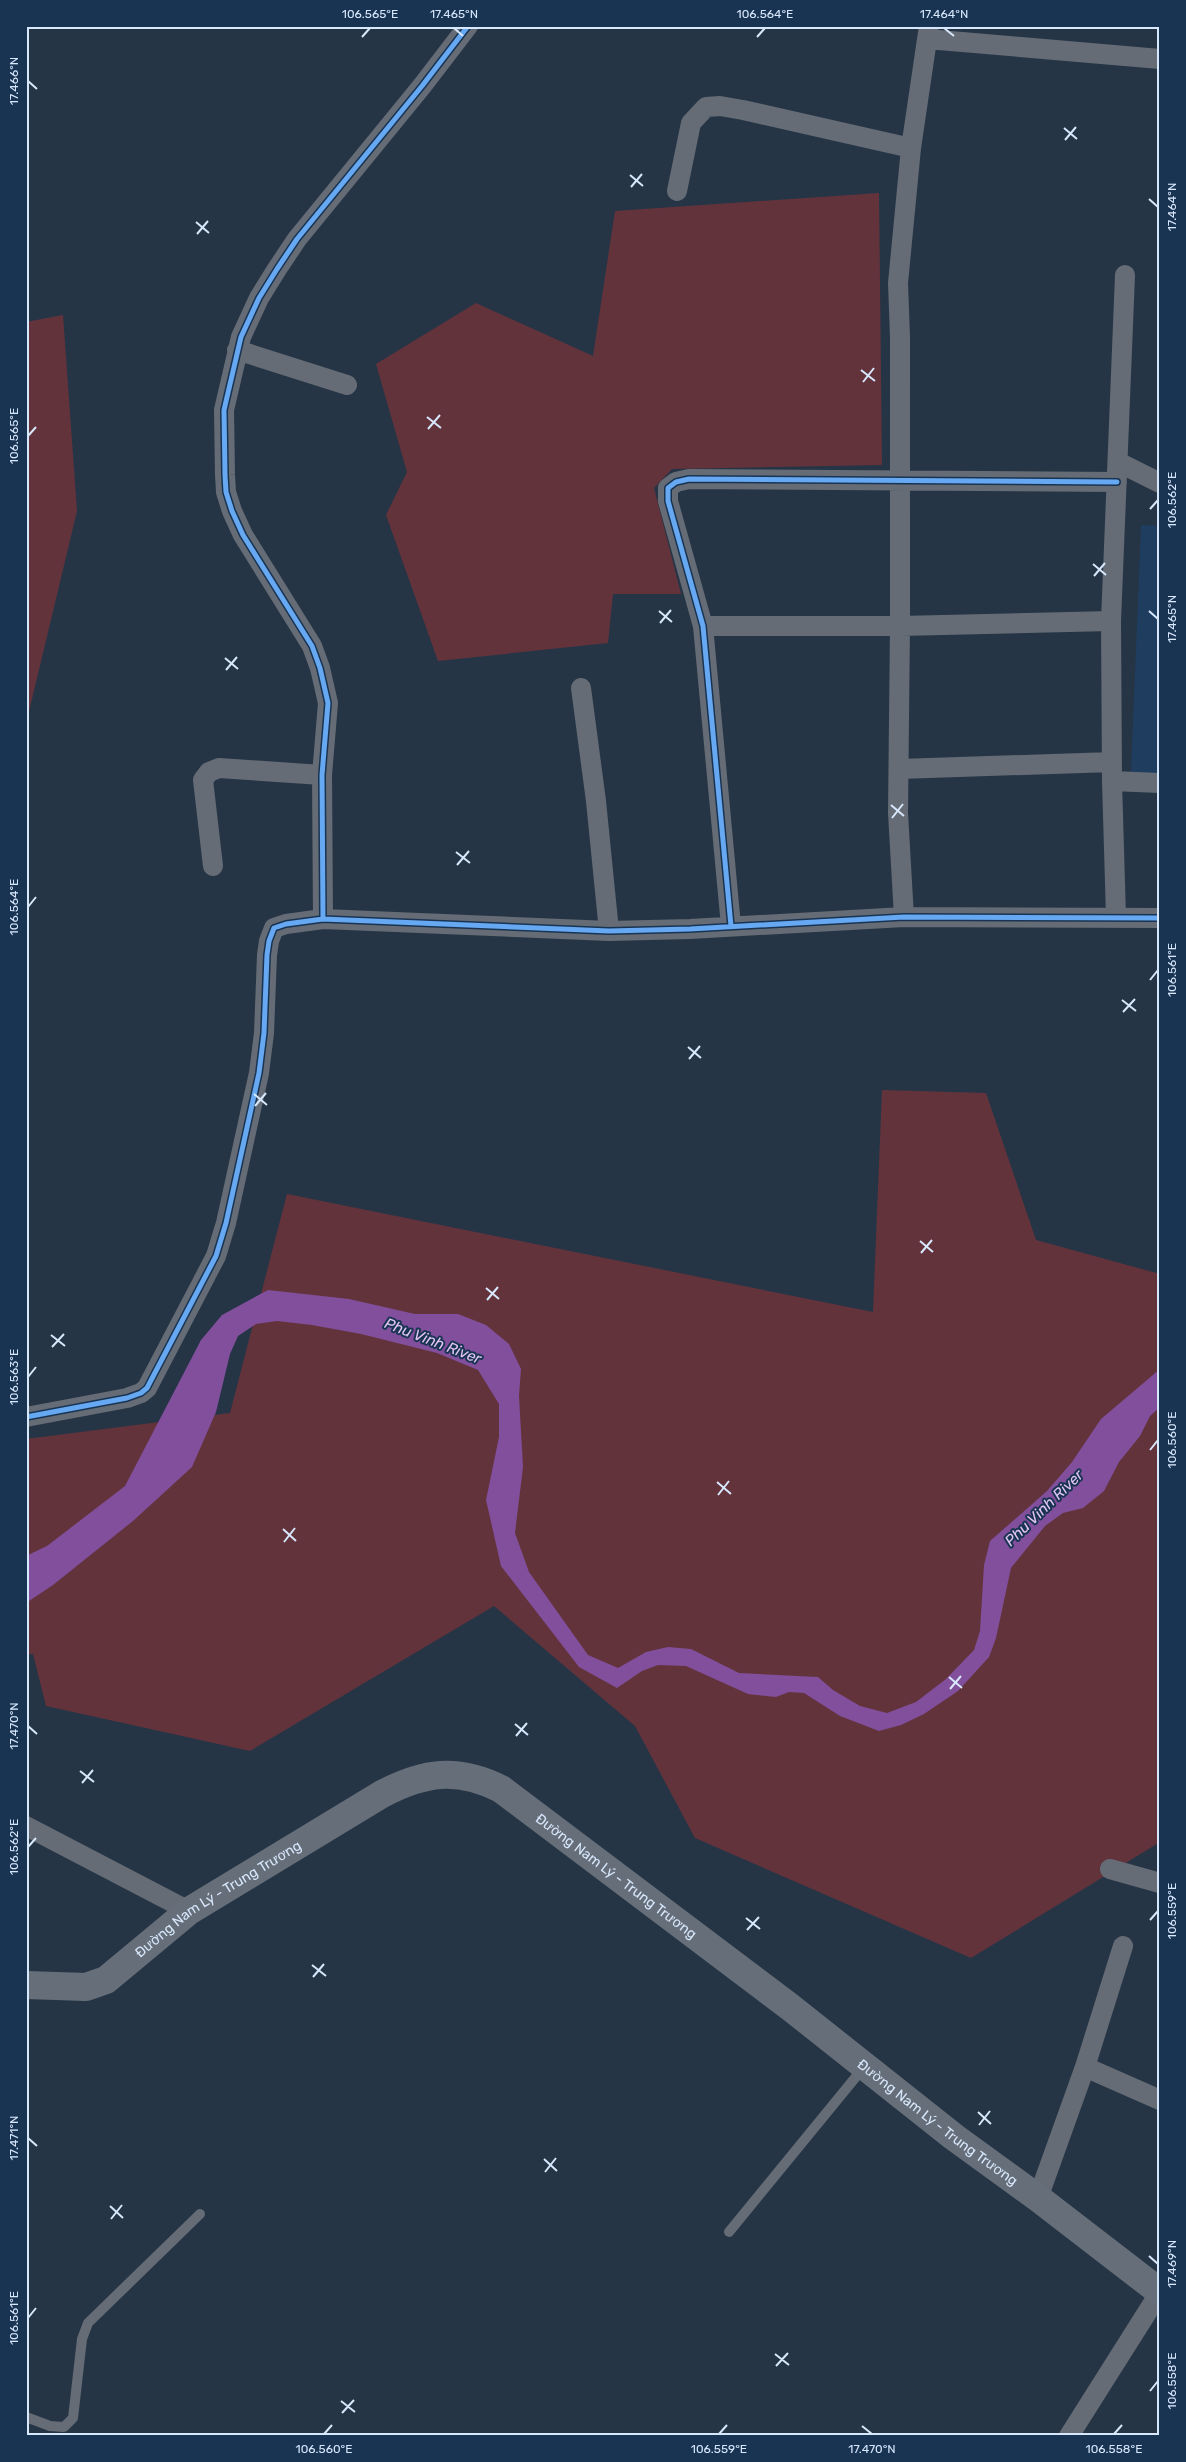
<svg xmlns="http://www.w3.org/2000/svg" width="1186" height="2462" viewBox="0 0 1186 2462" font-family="Rubik,sans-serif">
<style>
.built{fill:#1f3d5f}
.green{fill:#63333c}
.water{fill:#814f9c}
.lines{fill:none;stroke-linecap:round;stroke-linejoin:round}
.lane{stroke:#656c75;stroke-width:10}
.street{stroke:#656c75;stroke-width:20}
.secondary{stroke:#666f79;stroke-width:28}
.cycleway-casing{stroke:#193453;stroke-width:8}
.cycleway{stroke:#66a8f1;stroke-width:5}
.ticks{fill:none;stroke:#d7e7fc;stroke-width:2}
.labels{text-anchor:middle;stroke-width:4;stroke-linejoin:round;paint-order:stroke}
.street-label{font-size:14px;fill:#d7e7fc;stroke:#193453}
.water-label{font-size:15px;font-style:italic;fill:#e3c6f2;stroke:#193453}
.neatline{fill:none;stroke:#d7e7fc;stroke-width:2}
.ticks-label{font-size:12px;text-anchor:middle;fill:#d7e7fc}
</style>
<rect width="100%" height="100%" fill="#263546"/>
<path class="built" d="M1141,525L1160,526V774L1131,772Z"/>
<path class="green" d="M879,193L882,465L672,469L654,488L681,594H613L608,643L438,661L386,515L407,472L376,364L476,303L593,356L615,211Z
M63,315L77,511L26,724V322Z
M882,1090L986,1093L1036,1240L1160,1274V1842L971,1958L695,1838L635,1726L494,1606L250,1751L46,1706L33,1654H26V1439L230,1413L287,1194L873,1312Z"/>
<path class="water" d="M268,1290L349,1299L415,1314H458L486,1325L509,1344L521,1369L519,1396L523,1467L515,1533L529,1572L588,1655L618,1668L646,1652L668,1647L691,1649L739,1673L818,1677L833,1690L860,1706L887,1713L916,1702L946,1679L974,1650L980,1631L984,1565L990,1541L1047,1491L1072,1462L1101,1419L1160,1369V1407L1150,1416L1140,1436L1119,1462L1104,1491L1083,1508L1063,1513L1045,1526L1011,1568L996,1638L989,1657L958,1691L924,1714L901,1725L879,1731L840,1716L804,1693L789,1692L776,1697L748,1694L686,1666L658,1665L642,1671L617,1688L579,1667L501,1566L486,1500L499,1437V1404L478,1370L437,1353L361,1334L312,1325L277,1321L256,1324L238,1336L230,1354L216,1412L192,1467L133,1521L53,1585L26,1603V1556L47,1546L125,1486L201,1340L222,1315Z"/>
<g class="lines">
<path class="lane" d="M729,2232L864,2067
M26,2417L50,2426L64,2427L73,2418L82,2339L88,2323L200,2214"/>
<path class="street" d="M927,39L1160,59
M677,191L691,123L706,107L720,106L743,110L911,148
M237,350L347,385
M1118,462L1160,483
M703,626H900L1111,621
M581,688L596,801L609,931
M899,769L1112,762
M1112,781L1160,783
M213,866L203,780L209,772L219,768L322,775
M904,917L898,813L900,626V337L898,283L911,148L929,26
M1116,917L1112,781L1111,621L1125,275
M323,919L322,775L328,703L320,668L312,646L243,535L232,511L226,492L225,475L224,410L241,337L259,298L277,269L297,239L422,86L468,26
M731,926L703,626L668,501V488L676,482L689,479L1117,482
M26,1417L127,1398L141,1393L147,1388L216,1256L226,1223L259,1073L264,1033L267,955L269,941L274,928L286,924L323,919L609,931L690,929L904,917L1160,918
M26,1826L189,1911
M1110,1869L1160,1883
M1085,2067L1160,2100
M1038,2198L1085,2067L1123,1946
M1069,2436L1160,2292"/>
<path class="secondary" id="s1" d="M26,1985L86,1987L106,1980L189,1911L382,1794C424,1772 457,1767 501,1789L790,2007L954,2137L1038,2198L1160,2292"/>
<defs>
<path id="cycleway" d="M323,919L322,775L328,703L320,668L312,646L243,535L232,511L226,492L225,475L224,410L241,337L259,298L277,269L297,239L422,86L468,26
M731,926L703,626L668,501V488L676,482L689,479L1117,482
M26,1417L127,1398L141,1393L147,1388L216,1256L226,1223L259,1073L264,1033L267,955L269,941L274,928L286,924L323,919L609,931L690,929L904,917L1160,918"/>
</defs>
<use href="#cycleway" class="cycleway-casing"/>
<use href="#cycleway" class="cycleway"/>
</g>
<path class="ticks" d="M454,28L463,36M944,28L954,36M362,37L370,28M757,37L765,28M28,81L37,89M1064,128L1077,139M1065,140L1076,127M630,175L643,186M631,187L642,174M1149,199L1158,207M196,222L209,233M197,234L208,221M861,370L875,381M863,382L874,368M427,417L441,428M428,429L440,415M28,436L36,427M1150,509L1158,500M1093,564L1106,575M1094,576L1105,563M659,611L672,622M1149,611L1158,619M660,623L671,610M225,658L238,669M226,670L237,657M891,805L904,816M892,818L903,804M456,852L470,863M457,865L469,851M28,907L36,897M1150,980L1158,970M1122,1000L1136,1011M1123,1012L1135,999M688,1047L701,1058M689,1059L700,1046M254,1094L267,1105M255,1106L266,1093M920,1241L933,1252M921,1253L932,1240M486,1288L499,1299M487,1300L498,1287M51,1335L65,1346M52,1347L64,1334M28,1377L36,1367M1150,1450L1158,1440M717,1482L731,1494M718,1495L729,1481M283,1529L296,1541M284,1542L295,1528M949,1677L962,1688M950,1689L961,1676M515,1724L528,1735M28,1726L37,1734M516,1736L527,1723M80,1771L94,1782M82,1783L93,1770M28,1847L36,1838M746,1918L760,1929M1150,1920L1158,1911M747,1930L759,1917M312,1965L326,1976M313,1977L324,1964M978,2112L991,2124M979,2125L990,2111M28,2138L37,2146M544,2159L557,2171M545,2172L556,2158M110,2206L123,2218M111,2219L122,2205M1149,2256L1158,2264M28,2318L36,2308M775,2354L789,2365M776,2366L788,2353M1150,2391L1158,2381M341,2401L355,2412M342,2413L354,2400M862,2426L872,2434M324,2434L332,2425M719,2434L727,2425M1114,2434L1122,2425"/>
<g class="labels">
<g class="street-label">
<text dy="5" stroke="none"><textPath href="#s1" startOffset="684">Đường Nam Lý - Trung Trương</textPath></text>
<text dy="5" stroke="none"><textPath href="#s1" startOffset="220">Đường Nam Lý - Trung Trương</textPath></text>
<text dy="5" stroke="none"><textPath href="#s1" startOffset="1089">Đường Nam Lý - Trung Trương</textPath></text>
</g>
<g class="water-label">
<text transform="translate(433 1341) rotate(21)" y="5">Phu Vinh River</text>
<text transform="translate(1044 1508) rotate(-44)" y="5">Phu Vinh River</text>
</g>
</g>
<rect width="1186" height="2462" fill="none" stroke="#193453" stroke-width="55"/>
<rect x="28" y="28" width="1130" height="2406" class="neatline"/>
<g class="ticks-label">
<text x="370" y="18">106.565°E</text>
<text x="454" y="18">17.465°N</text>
<text x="765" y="18">106.564°E</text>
<text x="944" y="18">17.464°N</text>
<text transform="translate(14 81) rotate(-90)" y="4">17.466°N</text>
<text transform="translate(1172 207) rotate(-90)" y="4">17.464°N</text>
<text transform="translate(14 436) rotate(-90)" y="4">106.565°E</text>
<text transform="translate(1172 500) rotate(-90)" y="4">106.562°E</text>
<text transform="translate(1172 619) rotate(-90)" y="4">17.465°N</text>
<text transform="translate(14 907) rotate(-90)" y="4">106.564°E</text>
<text transform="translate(1172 970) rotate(-90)" y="4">106.561°E</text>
<text transform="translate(14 1377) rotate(-90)" y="4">106.563°E</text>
<text transform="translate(1172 1440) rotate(-90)" y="4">106.560°E</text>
<text transform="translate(14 1726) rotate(-90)" y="4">17.470°N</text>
<text transform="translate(14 1847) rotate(-90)" y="4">106.562°E</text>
<text transform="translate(1172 1911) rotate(-90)" y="4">106.559°E</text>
<text transform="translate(14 2138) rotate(-90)" y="4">17.471°N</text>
<text transform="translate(1172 2264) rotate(-90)" y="4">17.469°N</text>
<text transform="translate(14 2318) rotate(-90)" y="4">106.561°E</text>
<text transform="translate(1172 2381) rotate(-90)" y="4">106.558°E</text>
<text x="324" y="2453">106.560°E</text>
<text x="719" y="2453">106.559°E</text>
<text x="872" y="2453">17.470°N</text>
<text x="1114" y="2453">106.558°E</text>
</g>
</svg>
